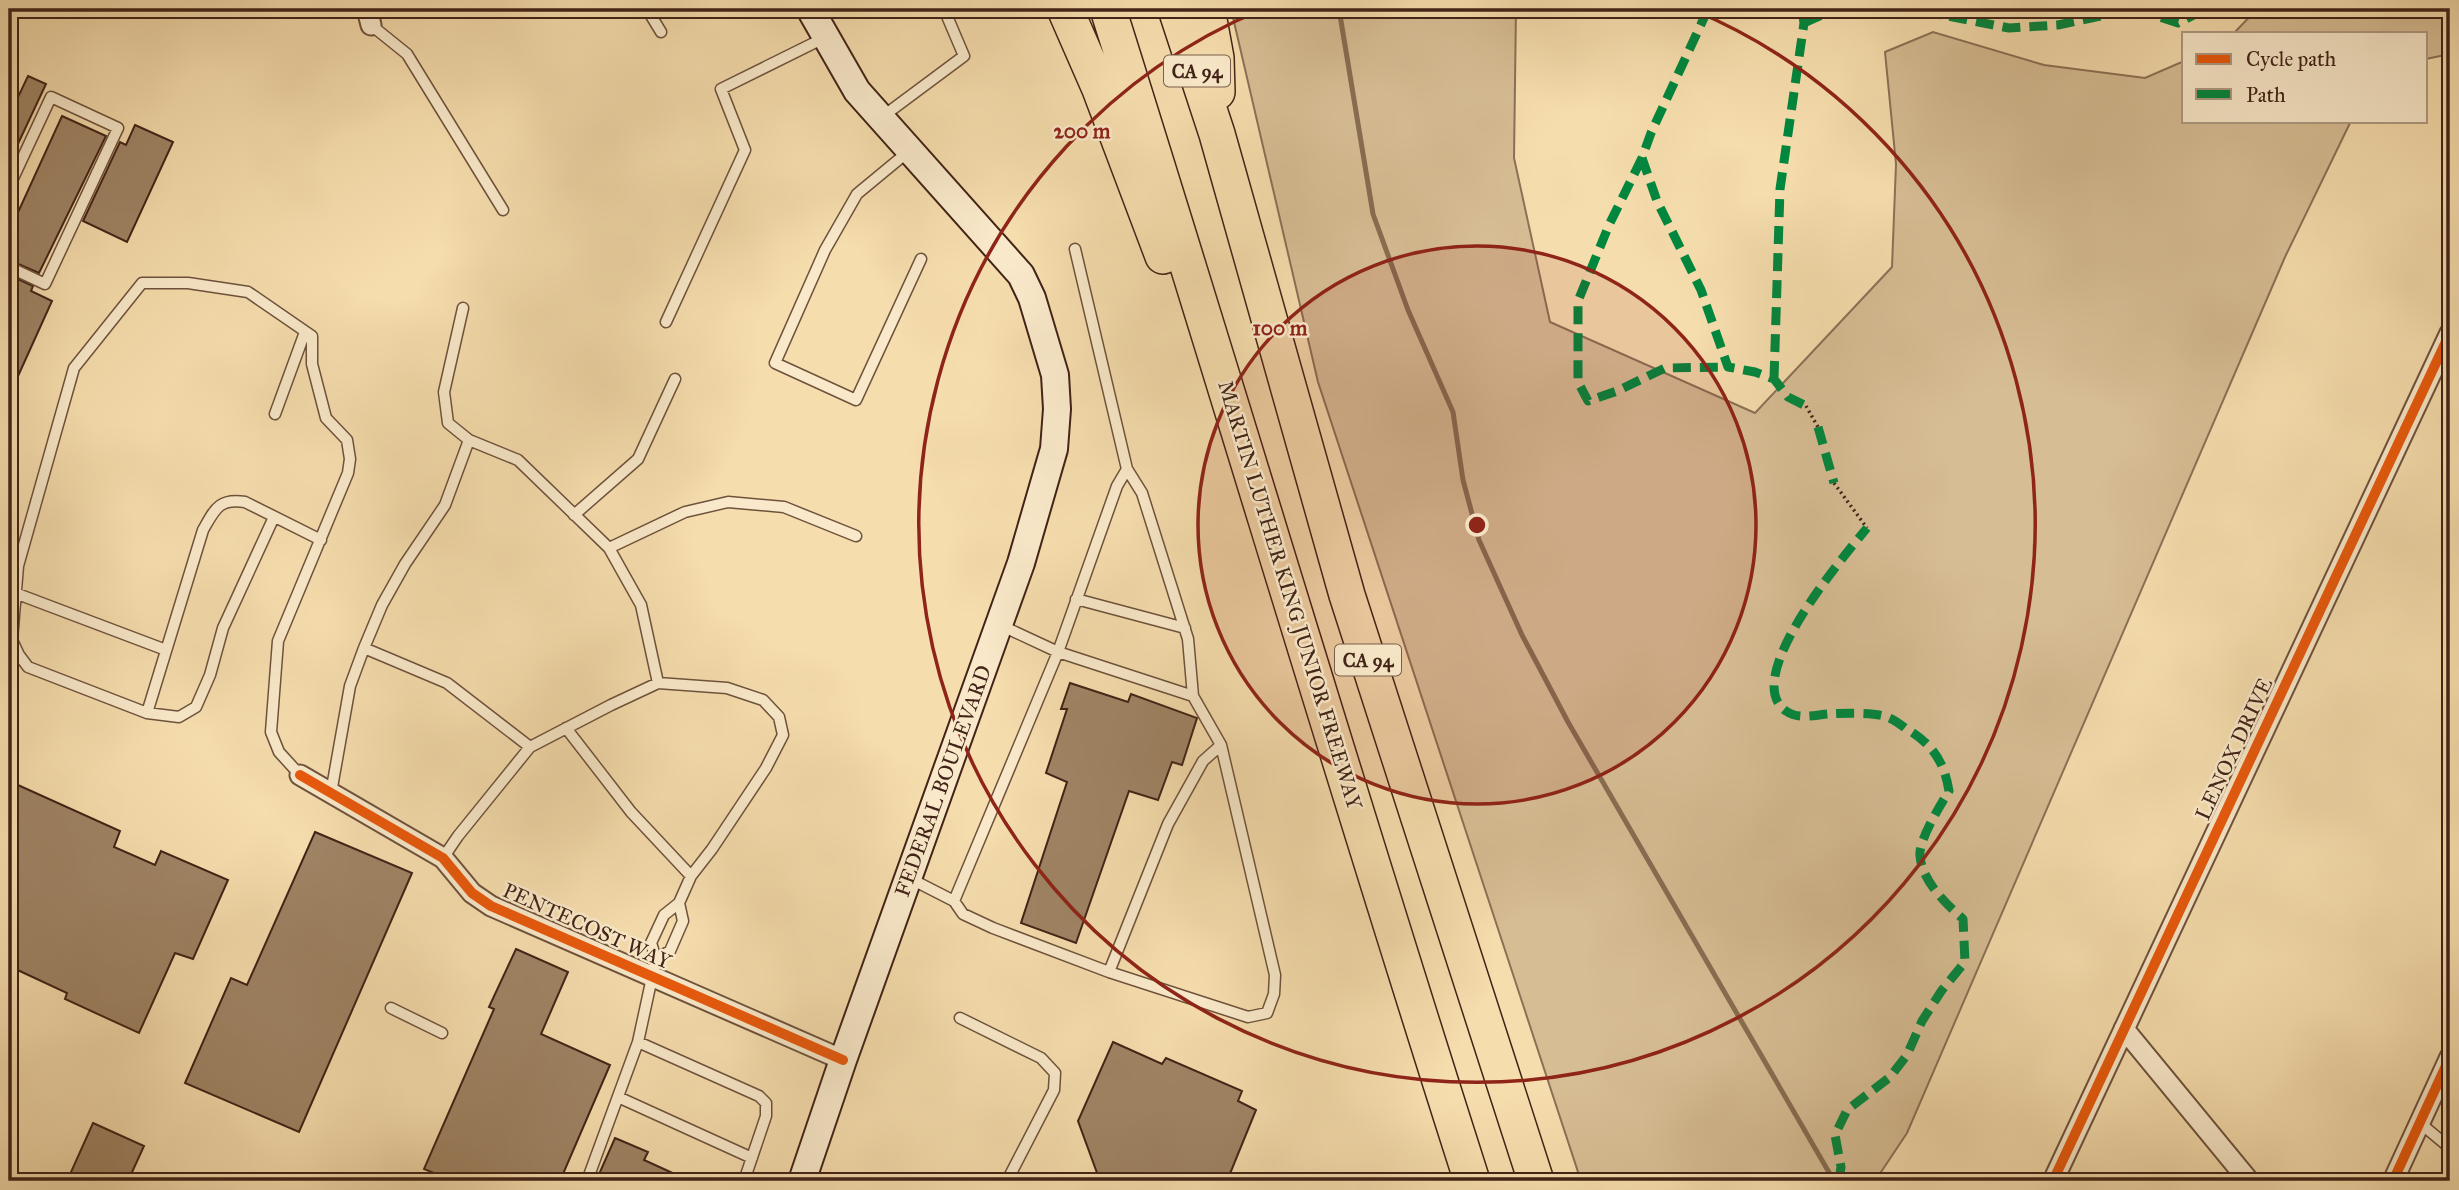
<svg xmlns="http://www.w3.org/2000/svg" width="2459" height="1190" viewBox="0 0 2459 1190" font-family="'IM FELL Great Primer',serif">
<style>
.green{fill:#d7bd94;stroke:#8c7056;stroke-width:2}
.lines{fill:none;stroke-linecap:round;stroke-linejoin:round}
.stream{stroke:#886d52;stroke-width:5}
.building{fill:#9f8465;stroke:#412317;stroke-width:2}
.service-casing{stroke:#6e523c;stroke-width:13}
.minor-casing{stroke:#6e523c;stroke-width:23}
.secondary-casing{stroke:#412317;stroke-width:30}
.motorway-casing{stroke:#412317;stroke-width:38}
.path{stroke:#412317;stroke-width:3.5;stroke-dasharray:2 3.5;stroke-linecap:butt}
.service{stroke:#f9e9ca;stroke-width:10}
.minor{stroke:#f9e9ca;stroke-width:19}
.secondary{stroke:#f9e9ca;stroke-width:26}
.motorway{stroke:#f6ddad;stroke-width:35}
.quiet{stroke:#00873e;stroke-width:9;stroke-dasharray:18 9;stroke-linecap:butt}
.cycleway-casing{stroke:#f9e9ca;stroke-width:15}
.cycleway{stroke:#e8590c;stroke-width:10}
.ring{fill:none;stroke:#8f2418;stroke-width:3.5}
.labels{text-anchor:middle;stroke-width:5;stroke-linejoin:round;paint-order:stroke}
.shield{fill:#f9e9ca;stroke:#785e4d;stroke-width:2}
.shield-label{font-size:19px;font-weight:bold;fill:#412317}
.street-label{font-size:21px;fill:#412317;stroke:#f9e9ca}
.centre{fill:#8f2418;stroke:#f9e9ca;stroke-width:3.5}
.ring-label{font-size:21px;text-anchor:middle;font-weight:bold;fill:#8f2418;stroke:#f9e9ca;stroke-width:5;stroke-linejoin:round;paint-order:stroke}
</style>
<rect width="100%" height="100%" fill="#f6ddad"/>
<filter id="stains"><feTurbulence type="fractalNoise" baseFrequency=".00286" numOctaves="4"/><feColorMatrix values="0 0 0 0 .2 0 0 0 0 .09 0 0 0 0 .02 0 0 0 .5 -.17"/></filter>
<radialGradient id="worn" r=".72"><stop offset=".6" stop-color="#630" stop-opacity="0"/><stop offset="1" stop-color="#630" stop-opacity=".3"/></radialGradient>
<path class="green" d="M1231,9H1516L1514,158L1550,322L1755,413L1892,267L1896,164L1885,52L1933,32L2044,65L2145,78L2184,61V121H2351L2285,257L1907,1133L1875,1181H1581L1318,382Z
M2257,9H2382L2385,11L2399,9H2450V54L2426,59V33H2234Z"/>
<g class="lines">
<path class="stream" d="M1339,9L1373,214L1408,310L1453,412L1463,480L1479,540L1522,635L1568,722L1834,1181"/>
</g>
<path class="building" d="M28,76L46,84L9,163V116Z
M62,116L106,136L39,273L9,260V232Z
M135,125L173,142L127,242L83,221L120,142L126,145Z
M9,275L33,286L31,291L52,301L9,396Z
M1070,683L1128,702L1131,694L1197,718L1182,765L1172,762L1158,800L1129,791L1076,943L1021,923L1067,782L1046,773L1067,709H1061Z
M9,781L120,831L114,847L155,865L161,851L228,880L193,959L175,953L139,1033L65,999L67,993L9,966Z
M315,832L412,873L299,1132L185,1083L231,978L247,985Z
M516,949L568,972L541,1034L610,1065L560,1181H453L424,1169L494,1009L489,1007Z
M1113,1042L1162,1064L1166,1058L1242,1091L1238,1101L1256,1110L1227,1181L1205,1176L1194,1179L1193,1181H1100L1078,1121Z
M93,1123L144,1146L128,1181H67Z
M615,1138L648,1152L644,1160L690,1181H596Z"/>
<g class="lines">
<defs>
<path id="service" d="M647,9L661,32
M371,25L407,54L503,210
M882,117L964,56L944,9
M909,151L857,194L825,250L775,363L856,400L921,259
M9,187L51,97L118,128L45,284L9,267
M1075,249L1127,469
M463,308L444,392L448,423L469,440
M666,322L745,150L721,89L824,38
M275,414L305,332
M574,515L638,459L675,379
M274,517L223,628L210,675L196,707L179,717L147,713L28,667L19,655L12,640L18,566L74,368L142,283H188L248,292L312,336V364L326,418L347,440L350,459L348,473L278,641L271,732L279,752L300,775
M609,548L685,512L728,502L784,507L856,536
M15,593L166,650
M1076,599L1185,628
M1000,625L1058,652L1193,696
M364,648L447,683L530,747
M147,713L203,530C215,509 219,498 245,502L321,540
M566,728L631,812L691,876
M331,793L350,686L364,648L382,605L405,564L445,505L469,440L518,460L609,548L641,605L658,683
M443,858L458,836L530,747L611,705L658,683L727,688L763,700L779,717L783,735L766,768L712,849L691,876L679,903L664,915L651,943L656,959L638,1042L587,1181
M909,878L954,901L963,914L993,928L1109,972L1248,1017L1267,1013L1274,994L1275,975L1221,745L1193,696L1188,639L1142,493L1127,469L1117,486L1058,652L954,901
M656,959L670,951L683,921L679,903
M1109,972L1168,824L1203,761L1221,745
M391,1008L442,1033
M960,1018L1041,1058L1055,1073L1054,1090L1007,1181
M638,1042L759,1096L766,1103V1116L744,1181
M618,1097L752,1158
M2420,1123L2450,1148"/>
<path id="minor" d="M367,9L371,25
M300,775L443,858L472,893L491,906L843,1060
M2124,1029L2249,1181
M2053,1181L2450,333
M2393,1181L2450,1057"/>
<path id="secondary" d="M802,1181L843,1060L1021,563L1054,449L1057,409L1055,375L1032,298L1021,275L857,91L810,9"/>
<path id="motorway" d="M1065,9L1100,89L1163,256
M1108,9C1231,399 1347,792 1472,1181
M1176,9L1217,134L1347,595L1536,1181
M1207,9L1216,58L1217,92"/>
</defs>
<use href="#service" class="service-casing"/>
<use href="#minor" class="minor-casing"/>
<use href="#secondary" class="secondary-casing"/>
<use href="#motorway" class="motorway-casing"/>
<path class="path" d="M1806,406L1818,427
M1834,483L1867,528"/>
<use href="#service" class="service"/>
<use href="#minor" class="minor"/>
<use href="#secondary" class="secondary"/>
<use href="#motorway" class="motorway"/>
<path class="quiet" d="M1708,9L1651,133L1642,158L1657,201L1701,290L1728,367L1755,372L1774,379L1788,397L1806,406
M1896,9L1942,15L2009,28L2058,25L2135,9L2178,23L2205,9
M1804,23L1835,9
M1642,158L1609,225L1578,301V382L1588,401L1617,391L1665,368L1728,367
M1774,379L1780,189L1804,23L1802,9
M1818,427L1834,483
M1839,1181L1841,1167L1835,1135L1847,1110L1890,1077L1907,1055L1922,1021L1942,990L1965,962L1963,919C1946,904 1922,881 1920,856C1918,841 1941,804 1949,791C1944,760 1931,743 1905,728C1900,724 1893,719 1887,717C1875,712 1842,713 1828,714C1815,715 1798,720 1786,711C1739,679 1844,556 1867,528"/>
<defs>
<path id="cycleway" d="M300,775L443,858L472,893L491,906L843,1060
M2053,1181L2450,333
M2393,1181L2450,1057"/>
</defs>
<use href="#cycleway" class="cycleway-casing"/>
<use href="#cycleway" class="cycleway"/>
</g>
<circle cx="1477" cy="525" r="279" fill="#8f2418" fill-opacity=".12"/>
<g class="ring">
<circle cx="1477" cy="525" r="279"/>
<path d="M1691 9A558 558 0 1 1 1263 9"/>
</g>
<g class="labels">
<g class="shield">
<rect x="1164" y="55.5" width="66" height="31" rx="5"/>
<rect x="1335" y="644.5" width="66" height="31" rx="5"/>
</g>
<g class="shield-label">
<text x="1197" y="78">CA 94</text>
<text x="1368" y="667">CA 94</text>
</g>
<g class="street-label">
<text transform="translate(1290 595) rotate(73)" y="7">MARTIN LUTHER KING JUNIOR FREEWAY</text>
<text transform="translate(2234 749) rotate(-65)" y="7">LENOX DRIVE</text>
<text transform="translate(943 781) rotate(-70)" y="7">FEDERAL BOULEVARD</text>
<text transform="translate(587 926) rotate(24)" y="7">PENTECOST WAY</text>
</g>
</g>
<circle cx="1477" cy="525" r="10" class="centre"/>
<g class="ring-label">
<text x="1082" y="138">200 m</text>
<text x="1280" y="335">100 m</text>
</g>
<rect width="2459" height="1190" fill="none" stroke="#f6ddad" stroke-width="35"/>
<rect x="10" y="10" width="2438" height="1169" fill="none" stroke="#412317" stroke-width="3.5"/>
<rect x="18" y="18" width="2424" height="1155" fill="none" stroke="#412317" stroke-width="2"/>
<rect x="2182" y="32" width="245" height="91" fill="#f9e9ca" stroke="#af9a82" stroke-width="2"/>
<rect x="2196" y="54" width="35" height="10" fill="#e8590c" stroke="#af9a82" stroke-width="2"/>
<text x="2246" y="66" font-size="21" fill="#412317">Cycle path</text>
<rect x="2196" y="89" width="35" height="10" fill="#00873e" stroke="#af9a82" stroke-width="2"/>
<text x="2246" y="102" font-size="21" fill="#412317">Path</text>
<rect width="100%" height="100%" filter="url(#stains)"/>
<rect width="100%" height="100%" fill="url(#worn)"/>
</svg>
